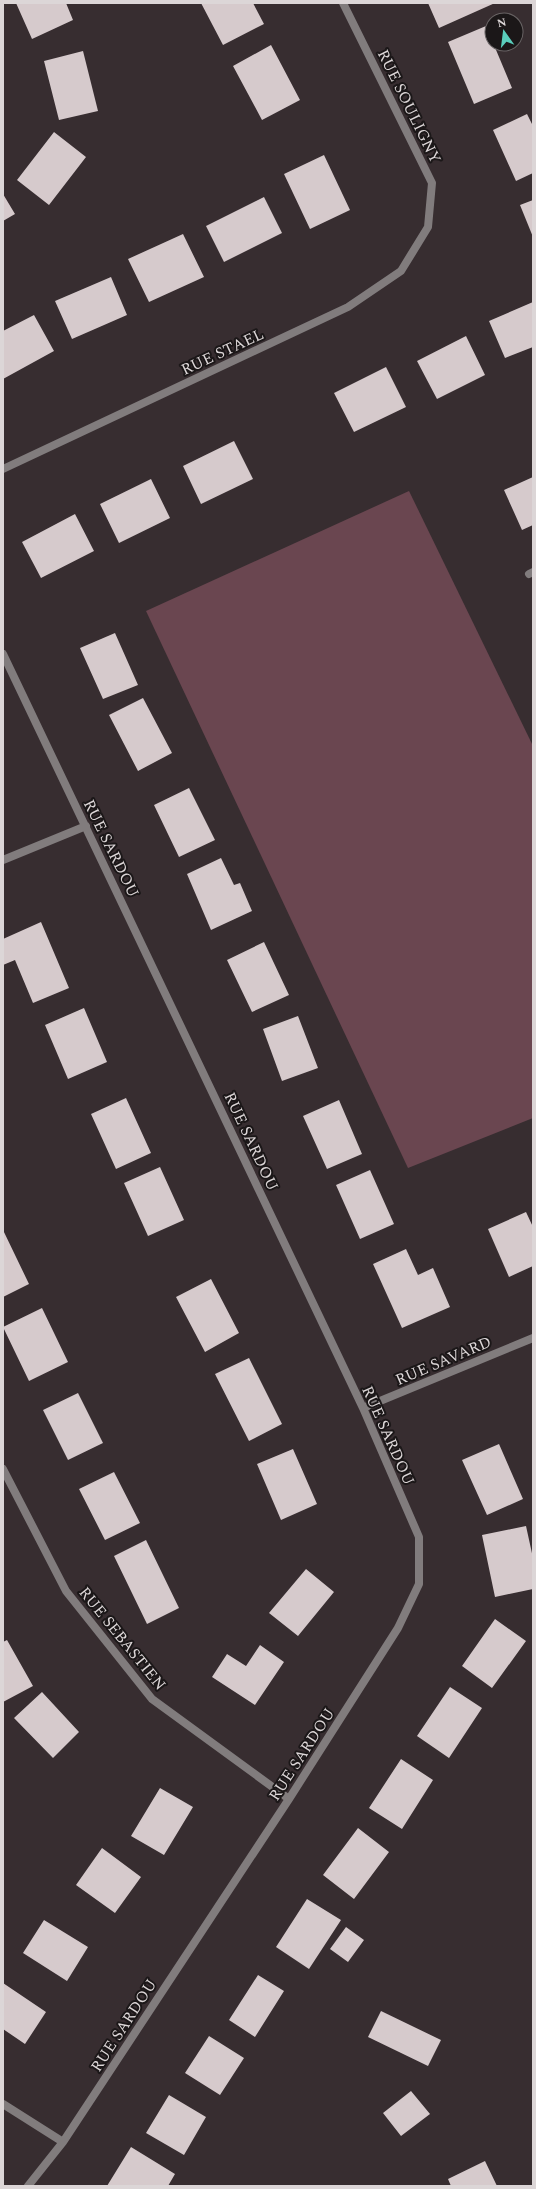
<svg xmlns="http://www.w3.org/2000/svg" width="536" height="2189" viewBox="0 0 536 2189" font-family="Spectral,serif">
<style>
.green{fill:#6a4650}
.building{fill:#d6cacc}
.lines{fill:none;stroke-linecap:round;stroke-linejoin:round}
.minor{stroke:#817c7d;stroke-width:8}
.labels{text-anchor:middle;stroke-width:4;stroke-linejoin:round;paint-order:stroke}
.street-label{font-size:16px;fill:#dcd6d7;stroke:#1b1718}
</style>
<rect width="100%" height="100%" fill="#372d30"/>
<path class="green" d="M409,491L533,746V1118L408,1168L146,611Z"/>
<path class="building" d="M16,3H66L73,20L32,39Z
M201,3H253L264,24L223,45Z
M428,3H495L439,28Z
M486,26L512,88L474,104L448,42Z
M271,45L300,100L262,120L233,66Z
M83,51L98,111L59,120L44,61Z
M527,114L533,126V173L516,181L493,130Z
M54,132L86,157L49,205L17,180Z
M324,155L350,210L310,229L284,174Z
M3,194L15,214L3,221Z
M264,197L282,233L224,262L206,226Z
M533,200V237L520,205Z
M183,234L204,277L149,302L128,259Z
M111,277L127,315L72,339L55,301Z
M533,302V347L505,358L489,321Z
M34,315L54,351L3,379V331Z
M466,336L485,375L437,399L417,361Z
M386,367L406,407L354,432L334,393Z
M234,441L253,479L201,504L183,466Z
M533,477V525L522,530L504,490Z
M151,479L170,518L119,543L100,504Z
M75,514L94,551L41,578L22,542Z
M115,633L138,685L103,699L80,648Z
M143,698L172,753L138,771L109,715Z
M189,788L215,840L179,857L154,805Z
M221,858L234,885L240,883L252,911L211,930L187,874Z
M41,922L69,988L33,1003L15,960L3,965V939Z
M264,942L289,995L252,1012L227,960Z
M84,1008L107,1062L68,1079L45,1025Z
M298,1016L318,1068L282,1081L263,1029Z
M126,1098L151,1153L116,1169L91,1114Z
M339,1100L362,1154L327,1169L303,1116Z
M160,1167L184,1220L148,1236L124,1183Z
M370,1170L394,1224L360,1239L336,1185Z
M526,1212L533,1227V1266L509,1277L488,1229Z
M3,1230L29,1284L3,1297Z
M406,1249L418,1275L433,1268L450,1307L402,1328L373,1264Z
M211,1279L239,1333L205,1352L176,1297Z
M42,1308L68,1362L29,1381L3,1327Z
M249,1358L282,1424L249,1441L215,1374Z
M78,1393L103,1443L68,1460L43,1410Z
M499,1444L523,1499L487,1515L462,1460Z
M293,1449L317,1504L281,1520L257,1464Z
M114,1472L140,1523L105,1540L79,1489Z
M526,1526L533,1558V1589L495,1597L482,1535Z
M146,1540L179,1608L147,1624L114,1556Z
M306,1569L334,1592L298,1636L269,1613Z
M495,1619L526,1641L492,1688L462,1666Z
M7,1640L33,1686L3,1702V1642Z
M260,1645L284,1662L255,1705L212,1677L227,1654L246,1666Z
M450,1687L482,1708L449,1758L417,1736Z
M42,1692L79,1732L53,1758L14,1718Z
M401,1759L433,1780L402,1829L369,1808Z
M160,1788L193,1807L164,1855L131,1836Z
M358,1828L389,1852L354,1899L323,1875Z
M102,1848L141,1877L115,1913L76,1885Z
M307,1899L341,1920L309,1969L276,1947Z
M44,1920L88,1947L67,1981L23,1953Z
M346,1927L364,1940L348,1962L330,1949Z
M258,1975L284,1991L255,2037L229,2020Z
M3,1983L46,2012L25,2044L3,2029Z
M381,2011L441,2040L428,2066L368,2037Z
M209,2036L244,2058L220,2095L185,2073Z
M411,2091L430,2114L401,2136L383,2113Z
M169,2095L206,2117L184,2155L146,2133Z
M131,2147L175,2174L168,2186H107Z
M485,2161L497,2186H451L448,2179Z"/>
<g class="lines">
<path class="minor" d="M3,469L348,307L401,271L428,227L432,183L343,3
M529,574L533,572
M3,654L363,1408L419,1537V1584L398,1628L289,1799L63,2142L28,2186
M3,860L86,826
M363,1408L533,1338
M3,1469L66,1591L152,1699L289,1799
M3,2104L63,2142"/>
</g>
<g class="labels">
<g class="street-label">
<text transform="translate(410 106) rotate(64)" y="6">RUE SOULIGNY</text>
<text transform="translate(222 351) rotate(-25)" y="6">RUE STAEL</text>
<text transform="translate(112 848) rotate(64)" y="6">RUE SARDOU</text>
<text transform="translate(252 1141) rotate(65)" y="6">RUE SARDOU</text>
<text transform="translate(443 1360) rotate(-23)" y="6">RUE SAVARD</text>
<text transform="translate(389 1435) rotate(66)" y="6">RUE SARDOU</text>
<text transform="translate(123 1638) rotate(51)" y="6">RUE SEBASTIEN</text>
<text transform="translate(301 1754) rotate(-57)" y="6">RUE SARDOU</text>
<text transform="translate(123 2025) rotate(-57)" y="6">RUE SARDOU</text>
</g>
</g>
<rect width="536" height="2189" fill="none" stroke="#dcd6d7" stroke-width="8"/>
<g transform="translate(504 32) rotate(346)"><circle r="19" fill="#1b1718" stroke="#686364"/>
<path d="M0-3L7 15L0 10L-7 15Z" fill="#5acebd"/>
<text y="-6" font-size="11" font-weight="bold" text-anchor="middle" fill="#dcd6d7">N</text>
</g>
</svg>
